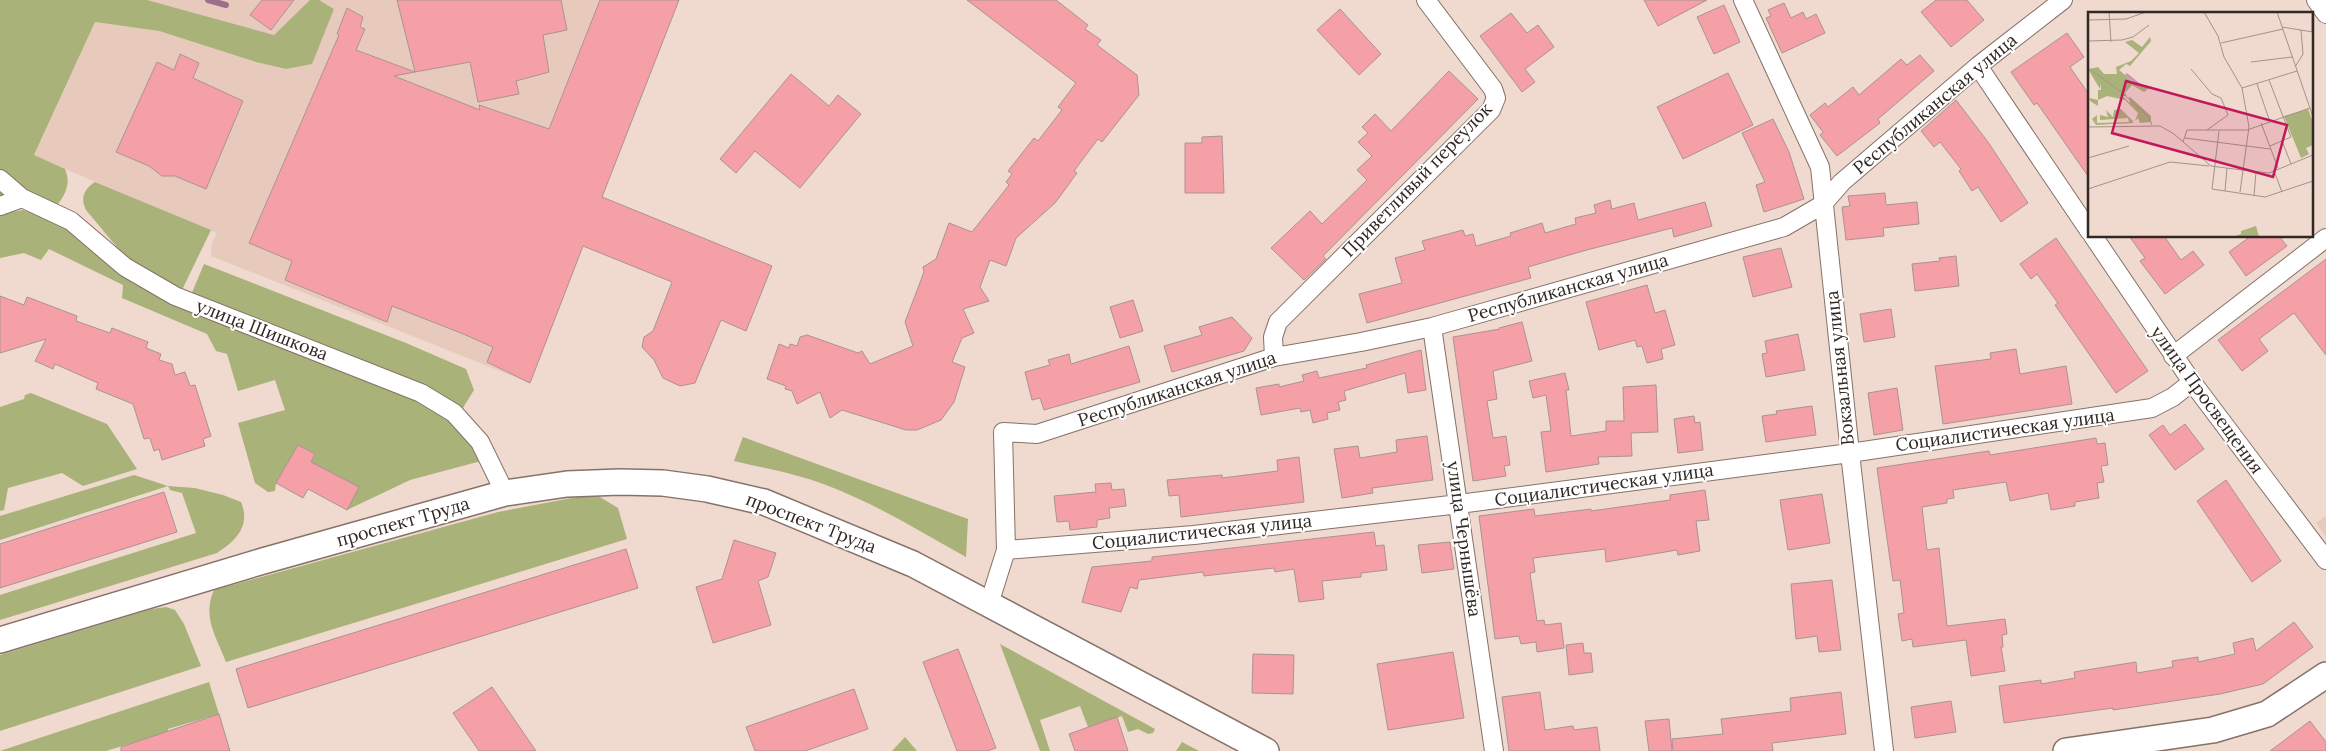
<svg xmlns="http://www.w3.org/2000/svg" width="2326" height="751" viewBox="0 0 2326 751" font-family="Lora,serif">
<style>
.built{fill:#e7cabc}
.green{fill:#a9b278}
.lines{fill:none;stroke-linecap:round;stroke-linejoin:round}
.stream{stroke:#a06e8d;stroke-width:6}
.building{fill:#f5a0a7;stroke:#ab9294}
.street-casing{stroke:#867268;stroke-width:20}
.secondary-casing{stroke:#867268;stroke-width:28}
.street{stroke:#fff;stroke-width:18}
.secondary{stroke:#fff;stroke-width:25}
.labels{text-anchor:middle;stroke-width:4;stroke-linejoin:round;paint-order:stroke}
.street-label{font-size:18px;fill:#312824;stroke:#fff}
.inset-river{fill:none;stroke:#d08cba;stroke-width:2.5}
.inset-road{fill:none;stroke:#a4928a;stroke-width:1}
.view{fill:#c2185b;fill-opacity:0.15;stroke:#c2185b;stroke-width:2.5}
.inset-edge{fill:none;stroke:#312824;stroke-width:2.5}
</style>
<rect width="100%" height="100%" fill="#f0d9ce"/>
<path class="built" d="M147,0H310L274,35Z
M319,0H679L530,383L211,256L212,243L217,233L34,156L95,22L159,31L256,62L286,69L334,9Z
M2326,516V537L2316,523Z"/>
<path class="green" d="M0,0H147L274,35L310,0H319L334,9L312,64L286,69L256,62L159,31L95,22L34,155L65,169C71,183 66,193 58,204L22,198L0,206Z
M95,182L211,230L181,292L126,258L86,210C80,198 84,189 95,182Z
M23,210L65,225L124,271L454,413L481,461L410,480L347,510L311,462L315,454L298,445L276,483L275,491L268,492L255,483L238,423L285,410L275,380L238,391L227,354L216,351L207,334L122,298L123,285L49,249L41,260L24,253L0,258V214Z
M204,264L406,343L466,369L474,390L461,411L191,295Z
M31,393L107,424L137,469L83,486L62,473L8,488L4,510L0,511V407L24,399L25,395Z
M743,437L968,519L966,557C912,527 857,492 798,476C777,470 755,466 734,461Z
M134,475L168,486L195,488L223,495L241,502C251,526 236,541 217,553L0,620V595L196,533L182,493L170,490L168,486L0,540V516Z
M582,496L600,497L618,508L627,539L226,662C216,636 202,617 214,590L498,512Z
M166,607L175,610L184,624L201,666L0,731V655L152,609Z
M1000,644L1155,729L1153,733L1148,734L1138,729L1128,732L1122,716L1088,727L1080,706L1040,720L1050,751H1040Z
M209,682L219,714L168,729V732L106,751H0Z
M905,737L917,751H892Z
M1182,742L1199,751H1176Z"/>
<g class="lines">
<path class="stream" d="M208,0L226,5"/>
</g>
<path class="building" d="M262,0H294L271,30L250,15Z
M397,0H561L567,30L543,35L549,72L516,81L519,94L478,102L470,62L415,72Z
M600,0H679L602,197L772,266L746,331L721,320L695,383L680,386L663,378L654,360L642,347L644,337L653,331L672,282L583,246L530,383L487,362L493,347L461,333L392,306L387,322L285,280L292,261L249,243L339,35L337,34L347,8L363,17L360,27L365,29L356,50L415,72L394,76L480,110L479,105L549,129Z
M967,0H1056L1088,25L1085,29L1101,40L1097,45L1137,75L1139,95L1102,142L1098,139L1074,171L1077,173L1055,203L1016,238L1006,266L990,260L980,287L989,301L963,309L974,333L962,338L952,362L965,367L954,402L941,420L917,430H906L842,410L830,418L820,392L797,404L792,391L785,389L786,386L767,379L779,344L789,348L790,344L797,346L800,337L807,335L858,353L862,351L870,364L913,346L905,322L924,272L923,267L936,259L949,223L972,232L1009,185L1006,182L1012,174L1008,171L1034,138L1038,141L1062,110L1058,107L1076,83Z
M1644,0H1707L1658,26Z
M1936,0H1967L1984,20L1951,47L1921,12Z
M1784,3L1791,18L1803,12L1806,19L1816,14L1825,33L1782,53L1766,18L1771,16L1768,10Z
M1724,5L1740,42L1714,54L1697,17Z
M1340,9L1381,54L1359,75L1317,30Z
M1511,13L1527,33L1538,25L1554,47L1525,69L1535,82L1522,92L1480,36Z
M2067,33L2084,57L2070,67L2090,96V179L2037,103L2034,105L2011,72Z
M180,54L199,63L193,78L243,101L206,189L175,176H162L149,166L116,152L157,62L174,70Z
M1920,55L1934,71L1878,119L1880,123L1837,156L1820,135L1823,132L1810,115L1825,103L1828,107L1853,87L1859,95L1901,59L1907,65Z
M1449,71L1478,99L1323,256L1326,259L1304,280L1271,248L1310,211L1322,224L1367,180L1357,170L1372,156L1358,142L1368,133L1362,127L1375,114L1391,131Z
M1728,73L1753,125L1683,159L1657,107Z
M791,74L829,106L838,95L861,114L800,188L755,151L736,173L720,159Z
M1956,100L1988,142L2028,203L2001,222L1978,187L1972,191L1959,171L1961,169L1940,142L1934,147L1921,131Z
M1773,119L1789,152L1804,199L1764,212L1756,185L1765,182L1742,133Z
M1222,136L1224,193H1185V143H1202V137Z
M1885,193L1886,205L1917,202L1919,224L1883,228L1884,236L1846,240L1842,207L1850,206L1848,196Z
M1610,200L1612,209L1634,203L1638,220L1705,202L1712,226L1674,237L1672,228L1583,251L1528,267L1531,278L1367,323L1359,294L1402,283L1395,258L1425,250L1422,241L1463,230L1465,236L1473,234L1476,246L1511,236L1510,233L1542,223L1545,233L1576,224L1575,218L1596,213L1594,205Z
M2129,236H2164L2181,260L2193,251L2204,265L2165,294L2140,261L2145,258Z
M2251,236H2279L2287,246L2246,276L2229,252Z
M2056,238L2148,371L2116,393L2055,305L2058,303L2037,274L2031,279L2020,264Z
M1781,248L1792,287L1753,297L1743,257Z
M1956,256L1959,286L1915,291L1912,264L1940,261L1939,258Z
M2326,259V355L2294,313L2259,339L2268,351L2242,371L2218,340Z
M1647,285L1655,313L1665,310L1675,345L1661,349L1663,359L1647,363L1642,346L1637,347L1635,340L1599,350L1586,302Z
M0,296L24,305L27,297L77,316L76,321L110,333L112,328L148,342L146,348L161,354L159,360L172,364L175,375L185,372L190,386L195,385L211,436L203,439L205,446L162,460L159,449L154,451L150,438L144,439L133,404L96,389L98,383L55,364L53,369L35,361L46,339L0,353Z
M1133,300L1143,331L1120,338L1110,307Z
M1891,309L1895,337L1864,342L1860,314Z
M1232,317L1252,338L1244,351L1172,372L1164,346L1202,335L1199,327Z
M1522,322L1532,361L1493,371L1497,399L1487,401L1493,438L1506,436L1510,465L1504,466L1506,476L1473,481L1453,337L1500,329L1499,328Z
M1798,334L1805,370L1766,377L1762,354L1767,353L1765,341Z
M1129,346L1140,382L1044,410L1040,398L1032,400L1025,372L1050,365L1048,360L1069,354L1071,364Z
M2016,349L2020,374L2066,366L2072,404L1943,424L1935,366L1991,359L1990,353Z
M1421,350L1426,390L1408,393L1405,373L1344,391L1346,400L1338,402L1340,410L1327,413L1328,419L1313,423L1310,410L1301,412L1300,408L1261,415L1256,388L1279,384V387L1304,381L1302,375L1317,371L1319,378L1367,368L1366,365Z
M1565,373L1569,390H1566L1571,436L1606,431V421H1624L1623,387L1656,385L1658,432L1631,433L1632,456L1598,457L1599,464L1546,472L1541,432L1551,431L1546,395L1533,398L1529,381Z
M1897,388L1903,430L1874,435L1868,393Z
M1812,406L1816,435L1766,442L1762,416L1777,414L1776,411Z
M1694,416L1695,423L1700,422L1703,450L1678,453L1674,419Z
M2185,424L2204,449L2175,470L2149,435L2163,425L2170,435Z
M1427,436L1433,480L1372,488L1373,493L1342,498L1334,449L1358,446L1360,458L1397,452L1396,440Z
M2096,438L2097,444L2105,443L2108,465L2101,466L2104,482L2097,483L2099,498L2075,502V506L2051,510L2048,493L2010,501L2006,482L1953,490L1954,498L1947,499V503L1922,507L1927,550L1939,548L1947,626L2005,619L2007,634L2002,635L2003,647H2001L2005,671L1971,676L1966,640L1913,647L1912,639L1902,641L1898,614L1904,613L1900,580L1893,581L1877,468L1989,451L1990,455Z
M298,445L315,454L311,462L359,487L347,510L308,489L303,498L276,483Z
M1299,457L1304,502L1181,517L1179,495L1169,496L1167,480L1222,475V478L1278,471L1277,460Z
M2226,480L2281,561L2252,582L2197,501Z
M1111,483L1112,490L1124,489L1126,506L1109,508L1110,518L1097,520V527L1070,530L1069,521L1057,522L1054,496L1096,492L1095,484Z
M1705,490L1709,520L1696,521L1700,551L1678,555L1677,550L1606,562L1605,549L1533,558L1535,572L1530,573L1537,621L1544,620L1545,625L1561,623L1564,648L1537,652L1536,642L1521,644L1519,636L1495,639L1479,516L1534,509L1535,516L1591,509V511L1670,500V495Z
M164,492L177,532L0,588V544Z
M1822,494L1830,543L1788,550L1780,500Z
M1374,532L1376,546L1384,545L1387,570L1361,573V577L1322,581L1324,599L1299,602L1294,569L1275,572L1274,568L1204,576L1203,572L1139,580L1137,589L1130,587L1121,612L1082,602L1092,567L1152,561V557Z
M734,540L776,553L768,577L758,581L771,625L713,643L696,587L722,579Z
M1450,542L1454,569L1422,573L1418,545Z
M626,549L638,588L248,708L236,669Z
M1832,580L1841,650L1819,652L1817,636L1796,639L1791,584Z
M2294,622L2313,647L2263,684L2220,694L2113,710V708L2004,723L1999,686L2041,680V684L2075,678L2074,672L2136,662L2137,673L2173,667L2172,661L2198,657V662L2235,654L2233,643L2253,638L2256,651Z
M1583,643L1584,653H1591L1593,672L1569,675L1566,645Z
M958,649L996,748L987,751H957L923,662Z
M1453,652L1464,718L1388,730L1377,664Z
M1253,654L1294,655L1293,694L1252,693Z
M492,687L536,751H479L453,713Z
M854,689L868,729L805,751H755L746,727Z
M1540,692L1545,730L1573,726L1574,730L1597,727L1600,751H1509L1502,697Z
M1841,692L1846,734L1772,743L1773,751H1673L1672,739L1723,734L1721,719L1791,711L1790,698Z
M1951,701L1956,732L1915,738L1911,707Z
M219,714L230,751H121V747Z
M1117,717L1128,751H1075L1069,734Z
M1669,719L1672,751H1649L1645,721Z
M2310,721L2326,742V751H2270Z"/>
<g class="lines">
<defs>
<path id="street" d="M1743,0L1820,167L1850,453L1884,751
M2316,0L2326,14
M1978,66L2090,232
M0,179L22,198L71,221L125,267L175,296L421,393L454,413L480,442L505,493
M0,206L22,198
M2093,236L2192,382L2326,560
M1432,327L1494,751
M2173,356L2326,238
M1274,357L1273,337L1278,322L1491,110L1496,98L1493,89L1426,0
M1006,550L1194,535L1459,504L1850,453L2152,408L2173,397L2192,382
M989,604L1006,550L1003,432L1037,434L1274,357L1361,342L1432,327L1784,227L1822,205L1842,182L1978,66L2063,0"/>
<path id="secondary" d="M0,640L263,561L505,493L567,484L620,482L663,483L707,489L764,502L913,564L1266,751
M2066,751L2213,730L2267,714L2326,675"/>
</defs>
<use href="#street" class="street-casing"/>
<use href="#secondary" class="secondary-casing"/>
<use href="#street" class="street"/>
<use href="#secondary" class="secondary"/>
</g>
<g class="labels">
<g class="street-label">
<text transform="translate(1935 104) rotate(-40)" y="6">Республиканская улица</text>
<text transform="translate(1417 180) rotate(-46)" y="6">Приветливый переулок</text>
<text transform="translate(1568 288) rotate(-16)" y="6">Республиканская улица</text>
<text transform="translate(262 330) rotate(21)" y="6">улица Шишкова</text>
<text transform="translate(1840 368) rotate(-96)" y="6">Вокзальная улица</text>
<text transform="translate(1177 389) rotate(-18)" y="6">Республиканская улица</text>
<text transform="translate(2207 400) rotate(54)" y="6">улица Просвещения</text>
<text transform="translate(2005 430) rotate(-8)" y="6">Социалистическая улица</text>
<text transform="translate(1604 485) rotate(-8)" y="6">Социалистическая улица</text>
<text transform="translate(403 522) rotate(-16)" y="6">проспект Труда</text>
<text transform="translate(811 523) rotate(21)" y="6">проспект Труда</text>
<text transform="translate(1202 532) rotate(-6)" y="6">Социалистическая улица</text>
<text transform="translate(1464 539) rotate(82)" y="6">улица Чернышёва</text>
</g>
</g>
<g transform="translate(2088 12)">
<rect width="225" height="225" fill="#f0d9ce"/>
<path d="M62,25L63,29L42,54L38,52L31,58L48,72L61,76L56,80L44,73L37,81L39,84H35L42,91L41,84L63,104V110L52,111L50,106L47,109L50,101L37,88L19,84L10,88V94L2,89L1,86L10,88V78H13V71L12,77L0,57L10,62L1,57L10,55L16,62H29L28,55L43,49L51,41L37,30L44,28L54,35ZM33,97L45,109V111L8,113L4,107L9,103V111L41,110L40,106L12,108V103L20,105L18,98L25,105L26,98ZM220,97L225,110V133L218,136L221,142L213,146L196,104ZM168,214L171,225H145L153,222V219Z" fill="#a9b278"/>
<path class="inset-river" d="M38,62L53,74"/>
<path class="inset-road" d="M21,0L23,30M116,0L130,24L136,45L154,76L161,115L152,180M189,0L225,105M224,0V20M0,8L38,7L58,0M194,15L225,20M0,29L34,28L45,25L61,13M133,31L195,17M163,50L204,45M207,55L215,42L213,18M0,56L32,79L60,104L64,113M103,57L124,82L133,86L140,103L119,118M181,68L203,125L182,134M169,72L181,107M154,76L209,59M173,111L190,156M0,115L72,114L86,122L123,154L154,158L181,161L225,143M131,119L124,177L177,185L225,169M97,126L182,137M194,129L203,152M95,130L99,118H159L222,96M0,146L41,134M186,159L194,180M0,177L82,150L121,154M137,179L139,156M166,184L168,160"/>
<path class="view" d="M38,69L199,113L185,165L24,121Z"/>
<rect width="225" height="225" class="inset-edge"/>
</g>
</svg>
